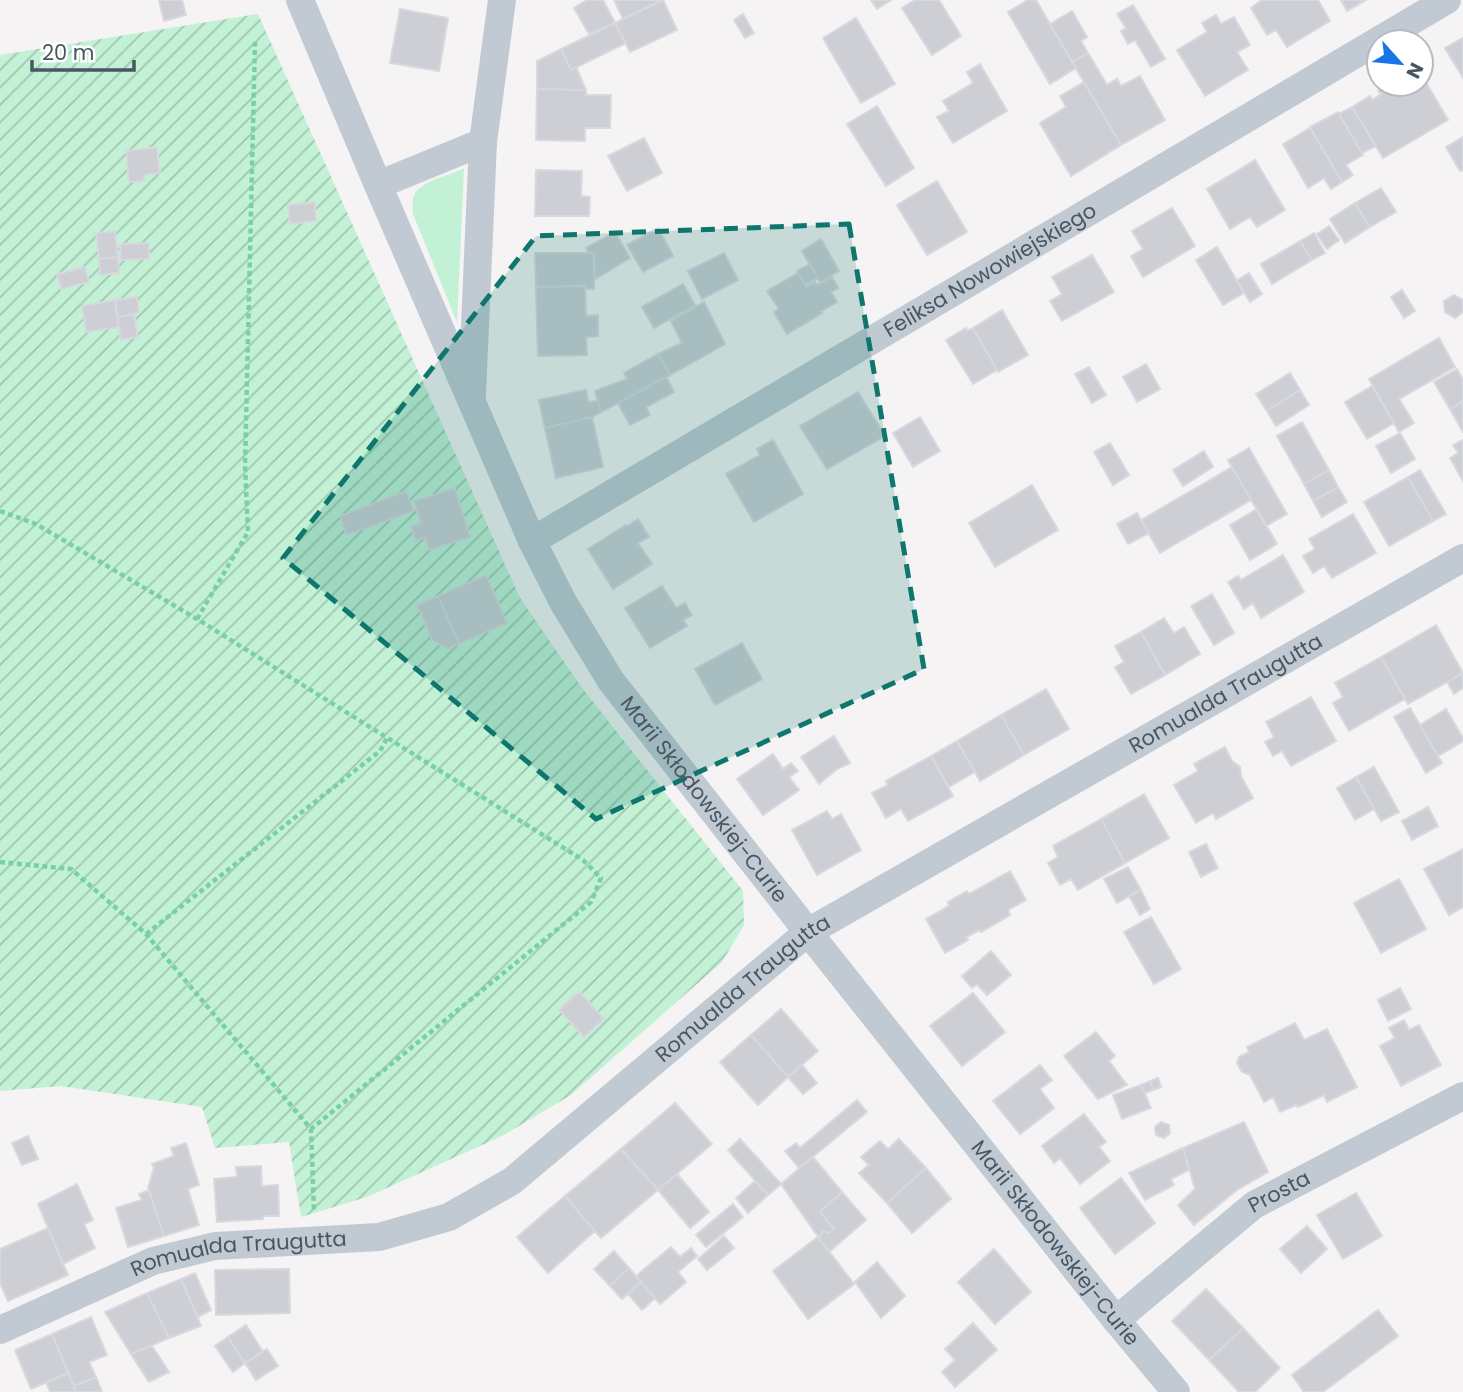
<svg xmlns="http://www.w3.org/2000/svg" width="1463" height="1392" viewBox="0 0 1463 1392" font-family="Poppins,sans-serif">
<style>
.green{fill:#c3f1d5}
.garden{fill:url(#garden-furrows)}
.building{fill:#cdcfd5;stroke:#d7d9de;stroke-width:2}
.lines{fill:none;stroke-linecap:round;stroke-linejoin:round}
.path{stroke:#7ad0a6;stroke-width:4.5;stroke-dasharray:5 3.5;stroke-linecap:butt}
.minor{stroke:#c1cad2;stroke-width:28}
.marked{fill:#0f766e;fill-opacity:0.2;stroke:#0f766e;stroke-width:5;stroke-dasharray:14 9;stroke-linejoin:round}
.labels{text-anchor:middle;stroke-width:6;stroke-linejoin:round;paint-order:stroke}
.street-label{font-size:21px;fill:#4a5661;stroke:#fff}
</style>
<defs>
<pattern id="garden-furrows" width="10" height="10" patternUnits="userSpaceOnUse" patternTransform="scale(1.75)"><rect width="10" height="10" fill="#c3f1d5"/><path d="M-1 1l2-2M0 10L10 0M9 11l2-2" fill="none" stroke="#a0c6b0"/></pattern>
</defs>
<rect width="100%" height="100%" fill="#f5f3f3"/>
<path class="green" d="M464,168L457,322L413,214C411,192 416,188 436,179C446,176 455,172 464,168Z"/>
<path class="garden" d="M258,14L520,598L582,688L743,891L744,925L722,962L571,1095L502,1136L367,1197L301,1217L289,1142L215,1148L202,1107L61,1086L0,1091V55Z"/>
<path class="building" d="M159,0H182L186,15L164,21Z
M587,0H603L615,23L589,34L574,8Z
M614,0H662L623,19Z
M663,0L677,30L630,52L615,23Z
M871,0H891L877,9Z
M915,0H939L961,36L932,55L902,8Z
M1028,0H1036L1076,68L1050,84L1008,12Z
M1262,0H1318L1330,21L1287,47L1276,30L1267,35L1251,8Z
M1341,0H1366L1347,11Z
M1133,5L1165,59L1151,67L1135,40L1128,44L1121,31L1126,28L1117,14Z
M400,9L448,18L439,71L390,63Z
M1072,11L1087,37L1081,41L1088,53L1072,62L1050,24Z
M743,14L754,33L745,38L734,20Z
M1216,15L1221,24L1234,17L1250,45L1237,52L1248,70L1205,96L1177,50L1207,32L1202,23Z
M856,18L895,84L861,103L823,38Z
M615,23L626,43L571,70L561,49Z
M1463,38V78L1445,48Z
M561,49L571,70L576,67L586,90L537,89V61Z
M1088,53L1107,85L1117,79L1121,86L1140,76L1165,120L1121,145L1072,62Z
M980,64L1007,111L953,143L937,117L949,111L943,101L973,83L967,72Z
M1421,74L1448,120L1383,158L1352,107L1370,96L1372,100L1381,94L1378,91L1391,84H1421Z
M1084,82L1121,145L1071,176L1040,123L1066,107L1060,96Z
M537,89L586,90V95H611L610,128H585V141L536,140Z
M877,106L914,168L886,186L847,124Z
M1352,107L1376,146L1362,153L1339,114Z
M1338,112L1363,155L1346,165L1353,175L1342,182L1310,127Z
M1310,128L1342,182L1331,189L1324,178L1308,188L1283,144Z
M1463,137V170L1460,171L1446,147Z
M644,138L662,173L627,191L608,156Z
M157,147L160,173L144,175V181L129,182L126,151Z
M1255,160L1285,210L1257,227L1250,217L1230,229L1207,189Z
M536,170L582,171L581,196L590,197L589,216H535Z
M937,181L967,232L927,255L897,205Z
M1381,188L1396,212L1370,227L1355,203Z
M315,202L316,221L290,224L288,205Z
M1355,203L1370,227L1345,243L1330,219Z
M1172,208L1195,246L1143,277L1131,256L1143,249L1132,231Z
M1329,226L1339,240L1327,249L1317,234Z
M658,228L673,256L643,272L627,245Z
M115,231L118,257L99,259L96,233Z
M615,232L630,258L595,279L594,253H588L586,248Z
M1314,233L1325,253L1312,260L1300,241Z
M821,239L839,271L820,282L802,251Z
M1300,241L1312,260L1272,284L1261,264Z
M149,243V259L121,260L120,244Z
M1217,247L1244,293L1223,305L1196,260Z
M535,253H594V289H585V286L536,287Z
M724,253L738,280L702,299L688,271Z
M1092,255L1114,292L1062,321L1050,301L1062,294L1052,277Z
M118,257L119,273L100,275L99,259Z
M810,264L818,278L805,285L797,271Z
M85,267L89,282L61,289L57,274Z
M798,273L806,287L815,282L816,285L832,277L838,288L831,292L837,302L820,312L822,313L787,334L774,312L779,309L767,291Z
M1249,273L1262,294L1250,302L1237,280Z
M683,284L695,305L654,328L642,307Z
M585,286L586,316L598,315V336L586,337L587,355L538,356L536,287Z
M1402,290L1415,311L1404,318L1391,297Z
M1454,295L1463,300V312L1455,318L1445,312L1444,301Z
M137,297L139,313L117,317L115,300Z
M115,300L119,327L86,332L82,306Z
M704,302L725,344L670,375L658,354L682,343L671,321Z
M1002,310L1028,355L998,372L973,328Z
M134,314L138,337L121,340L117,317Z
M966,328L967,331L973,328L997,370L973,384L946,340Z
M1439,338L1455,367L1399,399L1414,423L1399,432L1369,379Z
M658,354L670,375L601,412L595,391L627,379L624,373Z
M1146,364L1160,389L1137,402L1123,377Z
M1089,367L1106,395L1092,403L1075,374Z
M1457,369L1463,380V401L1450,409L1434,382Z
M1290,373L1300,390L1267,411L1256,394Z
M666,377L674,392L646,407L650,415L630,425L618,403Z
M1372,386L1394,423L1367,439L1345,402Z
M586,390L588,402L598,401L601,412L592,417L545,428L539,400Z
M1300,390L1309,405L1276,426L1267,411Z
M858,392L885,436L827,469L800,426Z
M1463,401V432L1450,409Z
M592,417L603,467L556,478L545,428Z
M920,417L940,451L913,467L893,433Z
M1302,422L1329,470L1304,484L1277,436Z
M1400,433L1415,459L1391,473L1376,446Z
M773,440L803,494L754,522L726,474L760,455L757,449Z
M1463,440V481L1450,458L1458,453L1453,445Z
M1110,443L1129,475L1113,485L1094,452Z
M1249,448L1287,514L1266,526L1228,460Z
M1204,451L1213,467L1183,486L1173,470Z
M1232,467L1251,500L1160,553L1141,520Z
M1329,470L1338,487L1313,501L1304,484Z
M1420,470L1446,514L1433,521L1408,477Z
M1408,477L1433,521L1389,546L1364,502Z
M1032,485L1058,530L995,567L969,523Z
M1338,487L1347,502L1322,517L1313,501Z
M455,488L470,537L429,550L425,538L415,541L411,526L421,523L414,501Z
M406,491L414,511L347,535L340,516Z
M1257,509L1277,544L1250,560L1230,525Z
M1137,513L1149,533L1128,544L1117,524Z
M1353,514L1376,553L1332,578L1324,566L1313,573L1303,556L1315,549L1309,539Z
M638,519L649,537L638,543L652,564L613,589L588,549L626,525L628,526Z
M1283,555L1304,592L1261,618L1253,603L1244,609L1228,582L1238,576L1241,580Z
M486,575L507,623L459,644L438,596Z
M662,586L676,608L685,603L692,615L683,620L687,626L650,648L625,608Z
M1212,594L1234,633L1214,645L1191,606Z
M438,596L459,644L448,649L432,640L417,605Z
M1164,618L1174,633L1184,627L1200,654L1165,675L1141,632Z
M1436,625L1463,673L1408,704L1381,657Z
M1141,632L1165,675L1131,694L1115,667L1124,662L1115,646Z
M742,643L762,679L715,705L695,669Z
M1381,657L1405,699L1349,731L1333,703L1343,697L1335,683Z
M1463,673V688L1454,694L1447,682Z
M1046,689L1069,729L1024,755L1001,715Z
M1311,697L1336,741L1291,766L1282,751L1273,756L1265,742L1274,737L1266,722Z
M1410,708L1442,763L1426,773L1394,717Z
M1446,709L1463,738V741L1438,756L1420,725Z
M1001,715L1024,755L980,781L957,741Z
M834,736L850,763L837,769L819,784L801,757Z
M957,741L975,772L949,787L931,756Z
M1225,747L1232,761L1240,767L1241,776L1253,798L1216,819L1213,813L1196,823L1174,785L1198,771L1194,764Z
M773,754L783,769L791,763L798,771L789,777L799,790L763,815L737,779Z
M931,756L953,796L908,821L901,809L886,818L872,793L888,785L886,781Z
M1374,767L1399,812L1381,821L1356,777Z
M1356,777L1374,809L1355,820L1337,788Z
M1144,794L1169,838L1125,863L1101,819Z
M1428,807L1438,826L1412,840L1402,821Z
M827,811L832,819L841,814L861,850L817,875L792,830Z
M1101,819L1125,863L1078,890L1071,879L1060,885L1048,863L1058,857L1053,846Z
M1206,844L1218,868L1201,877L1189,852Z
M1463,849V907L1449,915L1424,869Z
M1128,867L1141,890L1117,903L1104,879Z
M1010,871L1026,900L1008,910L1010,915L981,932L980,930L966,937L968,940L945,953L926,919L949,906L948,902L967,891L969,894Z
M1399,879L1426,929L1381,953L1354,903Z
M1141,890L1150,909L1140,915L1129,896Z
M1151,917L1181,969L1154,984L1124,932Z
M991,951L1011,975L987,995L977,984L972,988L962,976Z
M1400,988L1411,1009L1388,1021L1378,1000Z
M579,991L604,1019L584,1037L559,1010Z
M973,993L1005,1032L962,1066L930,1026Z
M781,1009L818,1051L788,1077L751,1035Z
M1404,1020L1409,1030L1419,1025L1441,1065L1401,1086L1380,1046L1395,1038L1389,1028Z
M1295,1023L1304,1040L1327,1029L1357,1087L1327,1102L1324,1095L1298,1107L1296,1105L1280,1112L1273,1097L1264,1102L1250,1075L1242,1072L1237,1063L1239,1057L1249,1052L1247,1047Z
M1096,1032L1115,1056L1109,1061L1127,1085L1098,1099L1064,1056Z
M751,1035L788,1077L758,1105L720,1062Z
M802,1065L817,1083L803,1094L788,1077Z
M1040,1065L1052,1080L1040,1089L1054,1108L1020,1134L993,1101Z
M1158,1078L1161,1087L1153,1090L1150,1081Z
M1150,1081L1153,1090L1145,1093L1141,1085Z
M1141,1085L1151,1108L1122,1119L1113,1095Z
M857,1100L867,1112L799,1168L785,1151L796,1143L800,1148Z
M675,1103L712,1144L658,1190L621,1149Z
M1084,1114L1106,1142L1099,1147L1110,1161L1080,1184L1060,1158L1054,1163L1042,1146Z
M1161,1122L1169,1125L1170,1133L1164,1138L1156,1135L1155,1127Z
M1244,1122L1268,1172L1237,1190L1194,1225L1178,1205L1195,1189L1183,1148Z
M28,1136L38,1159L22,1165L12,1143Z
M740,1139L781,1184L768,1195L728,1150Z
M899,1139L926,1168L887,1203L859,1173L869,1165L861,1157L880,1141L888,1149Z
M186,1143L199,1185L188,1189L199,1225L164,1236L148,1188L154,1168L152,1164L174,1156L171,1148Z
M1183,1148L1189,1170L1171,1179L1174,1185L1145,1200L1129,1173Z
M621,1149L658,1190L601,1238L565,1196Z
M813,1157L842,1192L820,1212L834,1229L828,1233L823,1231L819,1238L781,1184Z
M261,1166L262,1186L278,1185L279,1216H263V1219L217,1222L214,1179L237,1177L236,1167Z
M926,1168L951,1199L912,1233L887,1203Z
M677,1174L709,1212L690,1228L658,1190Z
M1121,1178L1155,1223L1115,1254L1080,1208Z
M755,1181L768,1195L748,1213L736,1198Z
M77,1184L93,1220L84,1224L95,1248L63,1264L38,1204Z
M149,1190L164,1236L128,1247L116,1208L142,1200L139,1194Z
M842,1192L866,1220L829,1252L819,1238L823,1231L828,1233L834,1229L820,1212Z
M1356,1193L1382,1236L1343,1259L1317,1215Z
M565,1196L595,1231L548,1273L517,1237Z
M733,1204L743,1217L706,1247L696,1235Z
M1307,1226L1327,1249L1301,1273L1280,1249Z
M48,1228L68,1275L8,1301L0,1283V1249Z
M724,1236L734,1248L707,1270L698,1259Z
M818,1237L854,1284L808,1319L773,1271Z
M671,1247L680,1257L691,1248L697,1256L678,1272L686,1282L660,1304L636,1276Z
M994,1249L1031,1292L995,1324L958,1282Z
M614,1251L629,1268L610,1286L594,1269Z
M877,1262L905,1296L881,1318L855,1282Z
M629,1268L641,1282L622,1299L610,1286Z
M289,1269L290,1313L216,1315L215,1270Z
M195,1273L211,1310L198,1317L181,1279Z
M181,1279L201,1326L169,1338L147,1293Z
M641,1282L655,1298L642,1310L628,1294Z
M1206,1289L1243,1328L1209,1360L1172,1321Z
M147,1293L169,1338L131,1354L105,1312Z
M1378,1310L1398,1336L1323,1392H1304L1292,1375Z
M91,1317L107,1355L89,1362L96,1377L74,1386L52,1334Z
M973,1323L997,1350L955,1387L942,1372L955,1360L945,1349Z
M246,1325L263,1352L245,1363L228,1337Z
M1243,1328L1280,1368L1255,1392H1239L1209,1360Z
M52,1334L68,1373L31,1389L15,1350Z
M228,1337L245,1363L233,1372L215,1346Z
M152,1346L169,1372L149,1382L131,1354Z
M267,1349L278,1366L256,1380L245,1363Z
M68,1373L76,1392H50L46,1382Z
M96,1377L102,1392H76L74,1386Z"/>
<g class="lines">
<path class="path" d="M0,511L36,524L197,619L583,860L601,878L591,902L311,1129
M197,619L248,532L245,465L255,42
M0,862L71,869L146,934L311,1129L314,1212
M146,934L380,751L387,738"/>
<g class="minor">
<path id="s1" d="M300,0L378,185L532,541L563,602L611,681L808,932L1116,1320L1176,1392"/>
<path d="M378,185L483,142"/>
<path d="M472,394L483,142L502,0"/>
<path id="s2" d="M532,541L1447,0"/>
<path id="s3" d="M1116,1320L1254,1205L1463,1096"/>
<path id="s4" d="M0,1330L153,1261L215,1246L379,1237L449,1217L512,1181L808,932L1463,558"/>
</g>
</g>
<path class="marked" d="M849,224L924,669L596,819L283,558L536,236Z"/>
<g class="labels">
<g class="street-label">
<text dy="7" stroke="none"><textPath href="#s2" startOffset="532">Feliksa Nowowiejskiego</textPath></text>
<text dy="7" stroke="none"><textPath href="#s4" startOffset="1409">Romualda Traugutta</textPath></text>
<text dy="7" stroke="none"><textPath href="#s1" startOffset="900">Marii Skłodowskiej-Curie</textPath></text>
<text dy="7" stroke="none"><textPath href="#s4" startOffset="842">Romualda Traugutta</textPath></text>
<text dy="7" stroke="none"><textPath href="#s3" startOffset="208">Prosta</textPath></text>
<text dy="7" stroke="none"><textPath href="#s1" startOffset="1466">Marii Skłodowskiej-Curie</textPath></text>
<text dy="7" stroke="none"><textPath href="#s4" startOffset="254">Romualda Traugutta</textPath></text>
</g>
</g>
<g transform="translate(1400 63) rotate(117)"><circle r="33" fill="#ffffff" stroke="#b7bbc0" stroke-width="2"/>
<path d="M0-5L12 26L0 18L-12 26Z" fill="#1a73e8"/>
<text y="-10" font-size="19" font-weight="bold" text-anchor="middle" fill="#4a5661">N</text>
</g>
<path d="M32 60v10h102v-10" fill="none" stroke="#4a5661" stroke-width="3.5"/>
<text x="42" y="60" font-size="21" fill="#4a5661" stroke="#ffffff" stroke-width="5" paint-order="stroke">20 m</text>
</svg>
